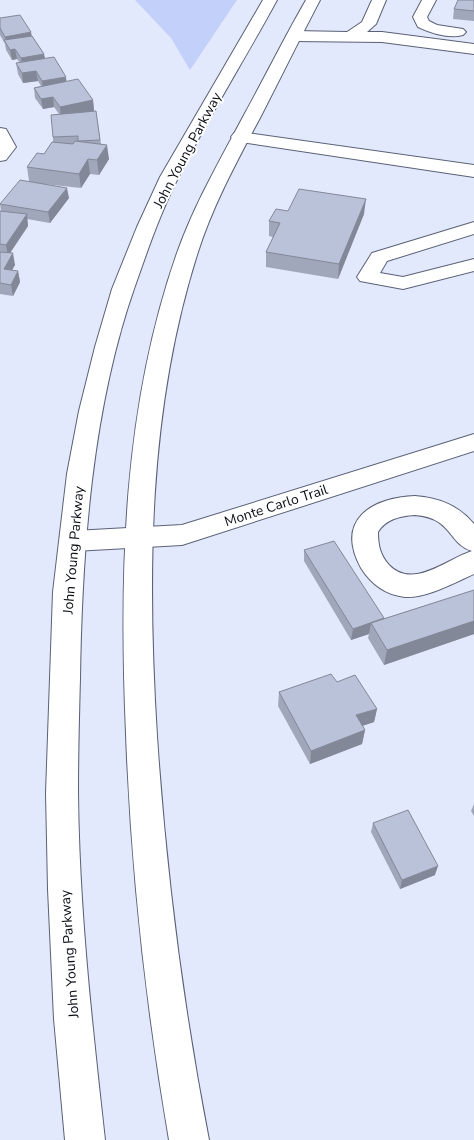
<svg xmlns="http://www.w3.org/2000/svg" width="474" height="1140" viewBox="0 0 474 1140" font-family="'Nunito Sans',sans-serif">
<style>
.green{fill:#c2d0fa}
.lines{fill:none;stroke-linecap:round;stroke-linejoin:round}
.minor-casing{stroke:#5a6176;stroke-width:2}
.major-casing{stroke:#5a6176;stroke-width:2}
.minor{fill:#fff;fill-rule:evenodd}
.major{fill:#fff;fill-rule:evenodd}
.wall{fill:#a0a7bb}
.shaded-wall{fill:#828898}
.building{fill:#bac2d9;stroke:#828898}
.labels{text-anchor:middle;stroke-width:4;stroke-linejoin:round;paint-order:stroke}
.street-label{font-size:14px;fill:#090c14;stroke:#fff}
</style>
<rect width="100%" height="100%" fill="#e3e9fd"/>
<path class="green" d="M135,0H237L190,70L171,38Z"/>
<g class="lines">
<defs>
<path id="minor" d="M372,0H386L376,24L367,32H382L474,44V54L382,42L294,41L289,39L286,36L289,33L294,31L347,32L362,22Z
M422,0H436L427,17L429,21L437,25L463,29L466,32L463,35C449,39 431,33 418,27L413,17Z
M0,128L6,129L16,147L6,160L0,161Z
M240,132L474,165V177L234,141L231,137L234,133Z
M474,222V234L387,261L380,273L403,277L474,259V271L403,289L360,281L357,277L372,253Z
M474,434V451L182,545L74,551L65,548L61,541L65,534L74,531L182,525Z
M415,496C439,498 458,505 474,524V574C454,583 427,598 405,597C386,595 371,584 361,568C335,520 371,498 415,496ZM415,515C453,518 448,544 472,551C447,559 413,590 389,565C380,555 378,545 378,532C386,519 400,516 415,515Z"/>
<path id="major" d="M263,0H277C245,59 209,116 179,176C161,211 148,249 135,286C92,408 82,550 80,678C79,716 78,754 78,791C79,908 92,1024 105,1140H65L54,1019L48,889L46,793L53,592L67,474L79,411L95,347L112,289L137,227L160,177Z
M306,0H320C300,38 281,77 261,116C237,161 212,207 197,255C148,410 147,575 157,736C166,872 183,1006 209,1140H169C146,1006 131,870 126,734C119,573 123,407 177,253C194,205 220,160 244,115C265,77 284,38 306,0Z"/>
</defs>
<use href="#minor" class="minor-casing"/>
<use href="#major" class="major-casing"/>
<use href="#minor" class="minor"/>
<use href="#major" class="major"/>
</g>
<path class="wall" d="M474,0V21L453,19L454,9Z
M0,18L32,36L44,54L45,59L67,82L93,100L94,111L86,112L96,111L101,144L109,159L99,175L90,174L81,188L44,184L69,198L50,223L27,219L28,226L10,253L15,265L12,270L18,271L20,282L13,296L0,294V211H1L0,204L29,181L27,167L44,154L53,142V137L59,114L54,107L43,109L35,98L34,88L41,86L38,81L23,83L18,74L16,63H20L17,59L12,60L6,50L5,44L0,35Z
M288,211L364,214L338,279L266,267V252L273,237L269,236V221Z
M304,550L384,618L383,619L474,590V634L384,665L368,638L369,634L351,640L304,561Z
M337,682L377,709L374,722L362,726L365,730L362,744L310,764L278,706L279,692Z
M474,804V816L471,811Z
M373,823L435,875L400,889L371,832Z"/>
<path class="shaded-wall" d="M31,32L33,42L6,43L5,37Z
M15,49L17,59L12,60L10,50Z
M44,54L46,64L23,68L21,58Z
M36,71L38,81L23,83L22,73Z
M66,77L67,87L43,91L42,81Z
M53,97L54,107L43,109L41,99Z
M93,100L94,111L61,117L60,107Z
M107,145L109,159L99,175L97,160Z
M88,159L90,174L81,188L79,174Z
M67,188L69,198L50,223L48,212Z
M366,199L364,214L338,279L339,264Z
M27,214L28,226L8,256L6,245Z
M13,253L15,265L6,280L4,269Z
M18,271L20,282L13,296L11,285Z
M384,618L382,629L371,623L369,634L351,640L353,629Z
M474,621V634L384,665L387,650Z
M377,709L374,722L353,729L356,715Z
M365,730L362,744L310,764L311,751Z
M438,866L435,875L400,889L402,880Z"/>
<path class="building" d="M458,0H474V11L454,9Z
M20,15L31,32L5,37L0,28V18Z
M32,36L44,54L21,58L15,49L10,50L4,40Z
M54,57L66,77L42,81L36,71L22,73L16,63Z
M78,79L93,100L60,107L53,97L41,99L34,88Z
M96,111L100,140L78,141V136L53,137L51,115Z
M75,141L107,145L97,160L88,159L79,174L27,167L37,153L44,154L52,142L73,144Z
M20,180L67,188L48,212L0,204Z
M299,189L366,199L339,264L266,252L280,223L269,221L276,209L288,211Z
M0,211L27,214L6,245L0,244Z
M0,252L13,253L4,269L18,271L11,285L0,283Z
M334,541L384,618L353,629L304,550Z
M474,590V621L387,650L371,623Z
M331,674L337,682L355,675L377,709L356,715L365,730L311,751L279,692Z
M408,810L438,866L402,880L373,823Z"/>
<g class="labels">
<g class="street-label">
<text transform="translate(187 150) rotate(-62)" y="5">John Young Parkway</text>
<text transform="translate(276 505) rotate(-18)" y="5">Monte Carlo Trail</text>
<text transform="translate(73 550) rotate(-85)" y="5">John Young Parkway</text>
<text transform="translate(69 954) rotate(-94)" y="5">John Young Parkway</text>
</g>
</g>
</svg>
